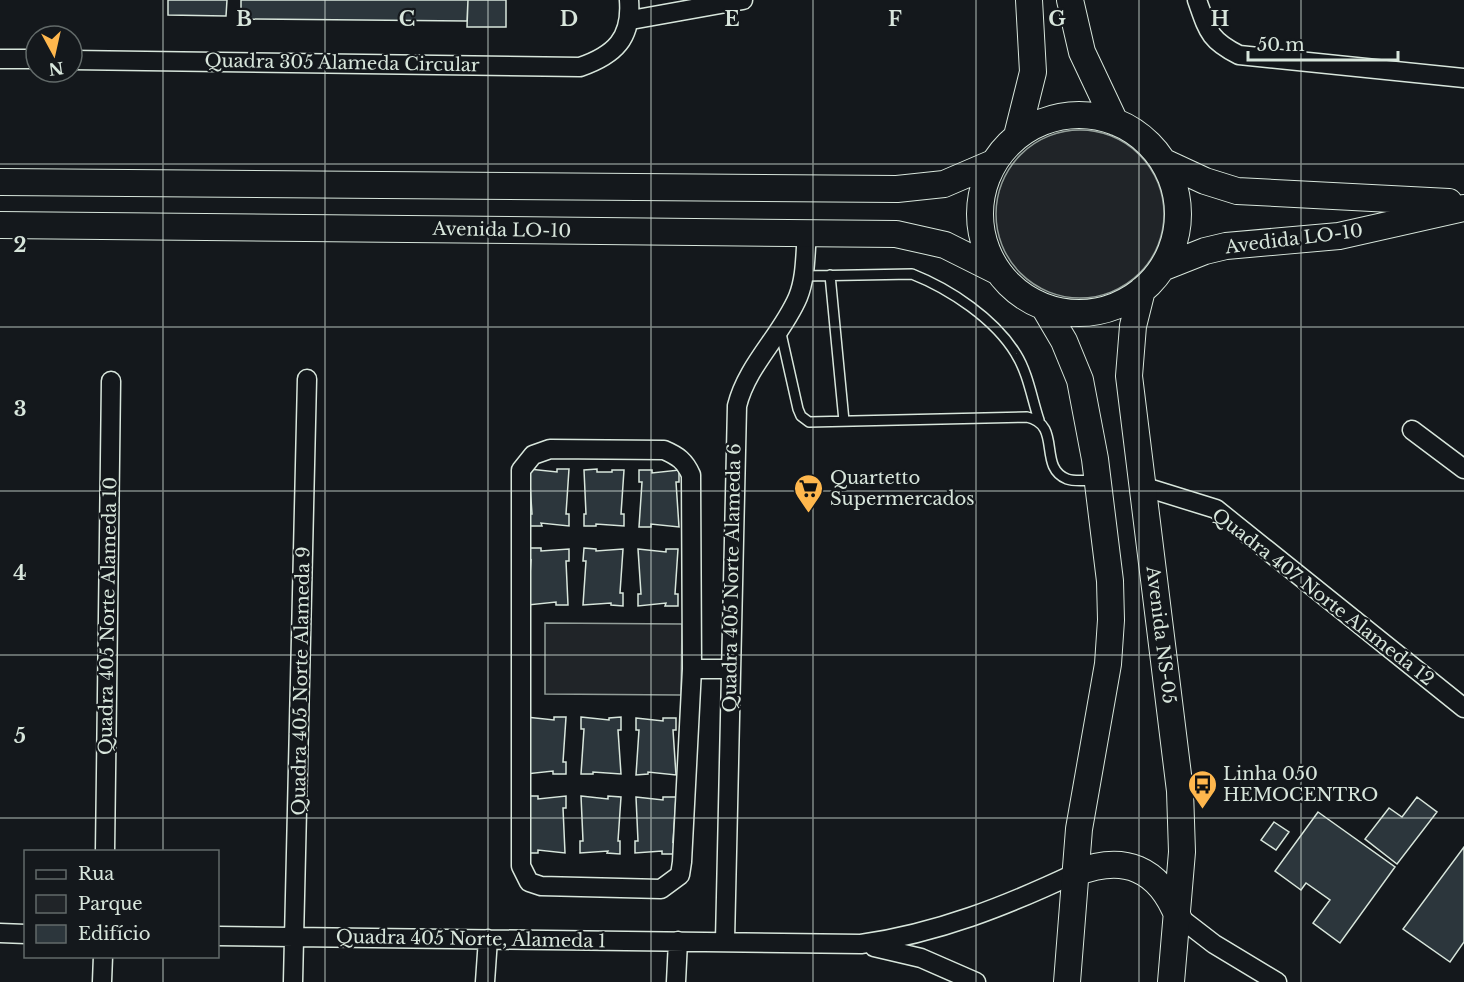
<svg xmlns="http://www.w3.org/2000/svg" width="1464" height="982" viewBox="0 0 1464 982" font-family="'Libre Baskerville',serif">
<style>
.green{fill:#202428;stroke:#939e99;stroke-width:1.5}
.building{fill:#2c363c;stroke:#d8e6dc;stroke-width:1.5}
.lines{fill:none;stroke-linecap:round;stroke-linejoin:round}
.lane-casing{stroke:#d8e6dc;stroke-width:12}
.street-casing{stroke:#d8e6dc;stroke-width:21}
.secondary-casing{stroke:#d8e6dc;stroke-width:28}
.lane{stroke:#14181c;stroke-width:9}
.street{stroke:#14181c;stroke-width:18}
.secondary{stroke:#14181c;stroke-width:26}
.grid{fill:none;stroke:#d8e6dc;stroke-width:1.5;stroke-opacity:0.55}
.labels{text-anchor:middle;stroke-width:4.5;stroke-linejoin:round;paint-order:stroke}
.street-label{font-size:18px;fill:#d8e6dc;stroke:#14181c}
.poi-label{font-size:18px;fill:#d8e6dc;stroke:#14181c;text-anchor:start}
.grid-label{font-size:20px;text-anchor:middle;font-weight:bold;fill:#d8e6dc;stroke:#14181c;stroke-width:4.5;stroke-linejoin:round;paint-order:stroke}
</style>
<rect width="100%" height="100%" fill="#14181c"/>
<path class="green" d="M996 214a84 84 0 1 1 168 0a84 84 0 1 1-168 0Z
M545,623L682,624L681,695L545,694Z"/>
<path class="building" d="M168,0H227L226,16L168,15Z
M241,0H468L467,21L241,19Z
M468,0H506V27H467Z
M529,469L557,472V469H569L566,514H569V526L541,523L542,526H529V514H532Z
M597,469V472H612V470H624L621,514H624V526L596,524V526H584V514H586L584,470Z
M639,470H652V473L679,470V482H676L679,527L651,524V527H639L642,482H639Z
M529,548H541V551L569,549V561H566L568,605H556V602L528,605L531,560L529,561Z
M584,548L596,549V551L623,549L620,593H623V606L611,605V603L583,605L586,561H583Z
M638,549L666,552V549H678L675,594H678V606H665L666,603L638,606V594H641Z
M526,717L554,720V717H566L563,762H566V774H553V771L526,774Z
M581,717L609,720V718L621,717V730H618L621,774L593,772V774H581L584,729H581Z
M636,718L663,721V718H676V730H673L676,775L648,772V774L636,775L639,730H636Z
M526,796H538V799L566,796V808H563L565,853L538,850V853H525Z
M581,796L608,799V796L621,797L618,841H620V854L607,853L608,851L580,853V841H583Z
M636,797L663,800V797H676L673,842L675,841V854H662V851L635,853V841H638Z
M1417,797L1437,812L1397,864L1365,839L1389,808L1402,817Z
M1318,812L1395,867L1340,943L1313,923L1330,900L1306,883L1301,890L1275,871Z
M1274,822L1289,832L1276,850L1261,840Z
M1464,847V942L1450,962L1403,929Z"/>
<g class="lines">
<defs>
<path id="lane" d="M830,275L844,421
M804,276L912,274C950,289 995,319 1016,354C1028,373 1032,399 1039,420
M780,329L798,409L801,416L809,422L1027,417C1063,425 1037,467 1067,479C1075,482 1087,480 1095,480"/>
<path id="street" d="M1197,0C1208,31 1209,40 1239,55L1464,78
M631,20L743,0
M0,59H36
M72,60L580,67C615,55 632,38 629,0
M1412,430L1464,469
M550,449L664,450C678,456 685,461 691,475L692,669L682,862L680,875L661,889L541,886L529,882L521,866V470L533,455Z
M1142,486L1216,509L1464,708
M692,669H730
M105,852L111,381
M1179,917L1214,944L1277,982
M0,933L26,934
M218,936L861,944C938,933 1006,906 1076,873
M725,941L737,406C747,365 782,335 798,297C806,277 805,255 807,233
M874,947L921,958L976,982
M102,982L103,956
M293,982L307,379
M485,982L488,939
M676,982L678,941"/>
<path id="secondary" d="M1070,0L1082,52L1115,122
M980 214a99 99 0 1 1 198 0a99 99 0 1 1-198 0Z
M1017,136L1033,72L1029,0
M1164,162L1205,181L1237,191L1449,202
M0,182L897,189L944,184L993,163
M0,225L896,234L945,245L997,271
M1162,268L1205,251L1226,246L1339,236L1464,208
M1142,290L1133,326L1129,376L1180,791L1182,852L1171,982
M1044,307L1064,341L1080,380L1095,459L1110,581L1111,620L1108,664L1079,829L1067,982
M1076,873C1124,854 1159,868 1178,917"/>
</defs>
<use href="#lane" class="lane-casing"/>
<use href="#street" class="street-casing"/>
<use href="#secondary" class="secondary-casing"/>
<use href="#lane" class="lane"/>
<use href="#street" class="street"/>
<use href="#secondary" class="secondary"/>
</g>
<path class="grid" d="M163,0V852M325,0V982M488,0V982M651,0V982M813,0V982M976,0V982M1139,0V982M1301,0V982M0,164H1464M0,327H1464M0,491H1464M0,655H1464M0,818H1464M163,956V982"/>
<defs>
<symbol id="supermarket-pin" viewBox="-11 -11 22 30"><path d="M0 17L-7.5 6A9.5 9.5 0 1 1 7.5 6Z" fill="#ffb74d" stroke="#14181c"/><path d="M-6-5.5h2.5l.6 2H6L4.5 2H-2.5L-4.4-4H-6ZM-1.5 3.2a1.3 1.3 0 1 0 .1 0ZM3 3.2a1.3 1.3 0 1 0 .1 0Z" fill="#111"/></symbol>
<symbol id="bus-pin" viewBox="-11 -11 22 30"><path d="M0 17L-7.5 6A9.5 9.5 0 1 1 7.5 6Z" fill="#ffb74d" stroke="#14181c"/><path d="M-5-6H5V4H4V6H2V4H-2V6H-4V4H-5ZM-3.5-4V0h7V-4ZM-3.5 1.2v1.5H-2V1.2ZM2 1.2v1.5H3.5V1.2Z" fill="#111"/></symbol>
</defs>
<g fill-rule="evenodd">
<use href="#supermarket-pin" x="792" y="472" width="33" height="45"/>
<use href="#bus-pin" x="1186" y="768" width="33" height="45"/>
</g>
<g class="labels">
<g class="street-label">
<text transform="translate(342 63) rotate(1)" y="6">Quadra 305 Alameda Circular</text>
<text transform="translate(502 230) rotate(1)" y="6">Avenida LO-10</text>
<text transform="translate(1294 239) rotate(-7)" y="6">Avedida LO-10</text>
<text transform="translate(732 578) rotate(-89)" y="6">Quadra 405 Norte Alameda 6</text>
<text transform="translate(1323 597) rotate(38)" y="6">Quadra 407 Norte Alameda 12</text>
<text transform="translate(108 616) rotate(-89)" y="6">Quadra 405 Norte Alameda 10</text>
<text transform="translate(1161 635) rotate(83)" y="6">Avenida NS-05</text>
<text transform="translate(301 681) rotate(-89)" y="6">Quadra 405 Norte Alameda 9</text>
<text transform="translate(471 939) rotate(1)" y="6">Quadra 405 Norte, Alameda 1</text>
</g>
<g class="poi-label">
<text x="830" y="484">Quartetto<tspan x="830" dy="21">Supermercados</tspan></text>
<text x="1223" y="780">Linha 050<tspan x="1223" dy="21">HEMOCENTRO</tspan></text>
</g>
</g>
<g class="grid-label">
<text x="244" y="26">B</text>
<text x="407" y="26">C</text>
<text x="569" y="26">D</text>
<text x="732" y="26">E</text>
<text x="895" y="26">F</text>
<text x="1057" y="26">G</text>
<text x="1220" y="26">H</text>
<text x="20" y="252">2</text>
<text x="20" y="416">3</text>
<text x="20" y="580">4</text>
<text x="20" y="743">5</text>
</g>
<rect x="24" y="850" width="195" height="108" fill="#14181c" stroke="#626a69" stroke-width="1.5"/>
<rect x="36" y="870" width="30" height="9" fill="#14181c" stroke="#626a69" stroke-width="1.5"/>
<text x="78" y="880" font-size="18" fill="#d8e6dc">Rua</text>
<rect x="36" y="895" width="30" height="18" fill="#202428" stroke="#626a69" stroke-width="1.5"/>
<text x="78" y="910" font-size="18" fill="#d8e6dc">Parque</text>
<rect x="36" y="925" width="30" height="18" fill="#2c363c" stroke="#626a69" stroke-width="1.5"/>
<text x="78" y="940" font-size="18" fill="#d8e6dc">Edifício</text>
<g transform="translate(54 54) rotate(172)"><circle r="28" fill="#14181c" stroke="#626a69" stroke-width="1.5"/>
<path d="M0-4.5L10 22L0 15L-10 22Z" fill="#ffb74d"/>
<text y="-9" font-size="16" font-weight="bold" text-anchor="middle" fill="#d8e6dc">N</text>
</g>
<path d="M1248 51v9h150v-9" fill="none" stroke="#d8e6dc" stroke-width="3"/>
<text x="1257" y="51" font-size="18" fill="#d8e6dc" stroke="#14181c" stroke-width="4.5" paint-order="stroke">50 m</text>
</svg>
